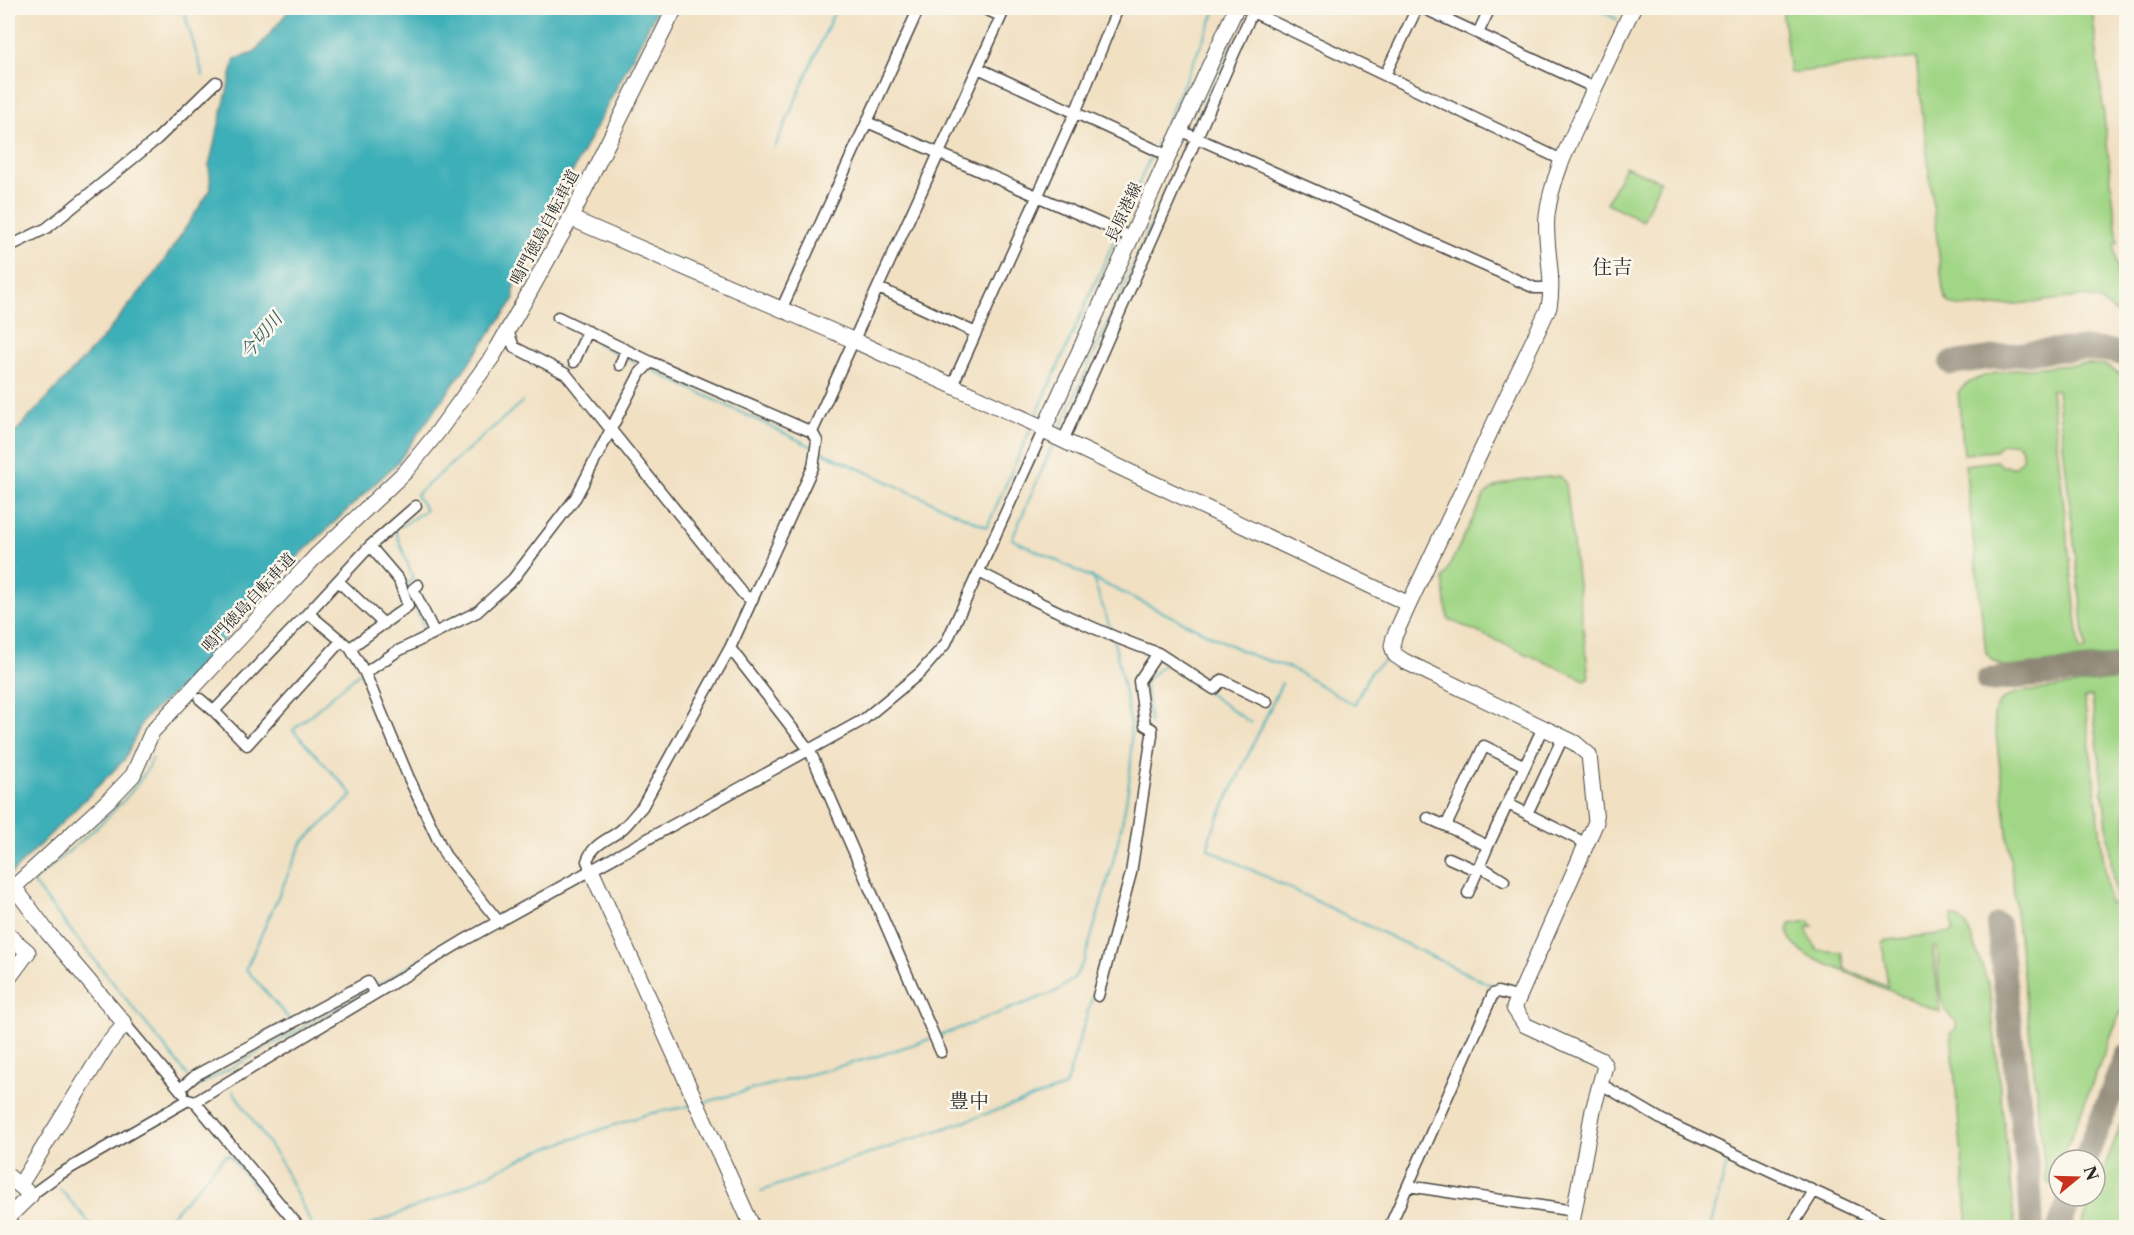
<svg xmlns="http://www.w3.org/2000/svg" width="2134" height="1235" viewBox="0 0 2134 1235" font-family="'Libre Caslon Text','Noto Serif JP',serif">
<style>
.green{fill:#a1d686;stroke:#668058;stroke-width:1.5;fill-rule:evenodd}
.water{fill:#3eafb8;stroke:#346d72;stroke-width:1.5}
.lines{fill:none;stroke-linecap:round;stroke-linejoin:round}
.stream{stroke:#3eafb8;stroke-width:2}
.taxiway{stroke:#8e8676;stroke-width:24}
.street-casing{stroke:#494642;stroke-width:13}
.secondary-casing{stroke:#494642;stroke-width:17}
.street{stroke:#fff;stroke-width:10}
.secondary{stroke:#fff;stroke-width:15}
.labels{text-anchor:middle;stroke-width:5;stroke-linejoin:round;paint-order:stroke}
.street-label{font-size:16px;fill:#2b2b2b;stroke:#fbf7ec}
.water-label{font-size:18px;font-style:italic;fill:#336063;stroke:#fbf7ec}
.quarter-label{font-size:20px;fill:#2b2b2b;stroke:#fbf7ec}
</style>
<rect width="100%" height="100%" fill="#fbf7ec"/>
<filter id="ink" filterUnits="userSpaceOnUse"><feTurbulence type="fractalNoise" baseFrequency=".0167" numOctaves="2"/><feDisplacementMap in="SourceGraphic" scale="12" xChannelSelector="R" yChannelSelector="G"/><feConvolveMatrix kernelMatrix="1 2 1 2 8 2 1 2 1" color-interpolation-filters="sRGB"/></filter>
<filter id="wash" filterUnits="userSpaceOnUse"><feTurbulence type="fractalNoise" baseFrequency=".008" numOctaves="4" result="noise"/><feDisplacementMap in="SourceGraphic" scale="24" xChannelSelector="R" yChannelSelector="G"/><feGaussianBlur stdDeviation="1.35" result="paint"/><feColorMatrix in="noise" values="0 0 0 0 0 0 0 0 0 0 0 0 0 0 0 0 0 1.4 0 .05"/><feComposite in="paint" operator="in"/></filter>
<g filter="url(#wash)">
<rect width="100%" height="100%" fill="#f1e0c2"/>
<path class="green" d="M1782,8H2092L2118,243L2114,244L2123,318L2100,301L2086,296C2063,298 1963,314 1949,303C1946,300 1944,294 1943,290L1916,58L1790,73Z
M1625,166L1660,181L1643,221L1607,203Z
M2089,364L2104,365L2126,377V658L2115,655L2027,665C2012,675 1996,665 1986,653L1965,465L1996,461L2002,466L2014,467L2023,459L2021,447L2015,443L2002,444L1995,451L1964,454L1958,393C1976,365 2057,367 2089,364ZM2057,389L2086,650L2080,651L2051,390Z
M1560,476L1566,484L1589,678L1585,680L1448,619L1443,579L1485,494C1505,477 1536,479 1560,476Z
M2126,678V998L2062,1160H2059V1167L2049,1185L2046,1179L1994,715C1996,702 2005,698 2016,693ZM2091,696L2092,697L2116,903L2109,904L2084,698Z
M1952,916L1957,917L1967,926L1989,985L2015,1227H1968L1951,1033L1956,1028V1021C1934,1010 1940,969 1937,947L1933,948L1940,1012L1808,956C1797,948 1784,939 1790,924L1809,921L1813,926L1806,928L1817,950L1842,952L1845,969L1888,987L1882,941L1953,932Z
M2126,1112V1227H2081Z"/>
<path class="water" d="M291,8H658L514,284V300L397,463L288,566L187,681L143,720L125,759L8,877V440L101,340L160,267L211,189L209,165L235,59L254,53Z"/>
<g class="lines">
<path class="stream" d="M183,8L203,76
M1593,8L1617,19
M1192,133L1240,16
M1156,146L1217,8
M775,147L836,8
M1119,228L1153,151
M596,343L620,355
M626,357L642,365
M650,369L813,447
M1035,418L1117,234
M1059,432L1190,138
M1054,442L1012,539L1251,655L1291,668L1354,705L1371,671L1386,660
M820,451L987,527L1031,428
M400,527L426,510L416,495L522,402
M395,530L413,578L406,584L408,589
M1092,576L1112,633
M412,598L425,632L420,635
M1179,673L1251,723
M1282,683L1210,836L1208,849L1495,987
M1150,723L1145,682L1165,663
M152,758C139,798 66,853 32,882L188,1076
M375,987L430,954
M289,1019L246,969L302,843L353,795L293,730L359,673
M939,1036L1057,991L1074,978L1084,961C1102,901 1128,821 1131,759C1133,719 1122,680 1114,641
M193,1083L197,1087L368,991
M233,1091L281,1162L313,1228
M702,1103L878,1056L930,1039
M60,1189L94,1228
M761,1191L1065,1087L1093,995
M160,1228L226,1155L230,1156L289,1228
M363,1228L441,1197L538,1151L647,1114L691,1106
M1710,1228L1729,1156"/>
<path class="taxiway" d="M1951,363C1997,358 2085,340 2126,355
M1988,680L2126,667
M1998,925L2030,1191L2032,1228
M2085,1160L2126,1056
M2059,1228L2071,1196"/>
</g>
</g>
<g filter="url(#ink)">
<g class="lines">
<defs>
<path id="street" d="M982,8L1001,16
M1423,8L1595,88
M1246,9L1562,160
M1478,33L1490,8
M978,68L1169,156
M1385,75L1417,8
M867,122L1131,237
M1181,131L1535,288H1552
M8,247L47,228L157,139L216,82
M879,288L976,333
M781,310L919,8
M558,317L651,362L812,432
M508,331L514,347L566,374L744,595L752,600
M574,362L588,331
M620,365L626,350
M952,386L1075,113L1118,8
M1063,441L1254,8
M979,572C1037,602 1096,632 1158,653L1139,681L1145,725L1152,729V735L1131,873L1098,996
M338,581L384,624
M418,585L413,589L434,632
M308,613L370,546L416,506
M341,641L247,745L214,711L308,613L350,648L365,673L408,776L445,855L499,922
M350,648L408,606L399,580L370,546
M730,648L810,751L941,1052
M1158,653L1214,689L1222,680L1267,702
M365,673L396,652L477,612L513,579L576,497L640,373L651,362
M200,699L214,711
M1525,766L1484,746L1446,826L1488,846L1543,727
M1508,804L1587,844
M1527,814L1563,737
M1428,818L1446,826
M1449,858L1478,871
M1480,866L1504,881
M591,870L587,861C593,843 609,840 622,829C629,823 635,814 642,807L730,648L813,467L817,441L812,432L1005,8
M1468,893L1488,846
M125,1024L183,1093
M1601,1084L1664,1121L1893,1228
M180,1089L196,1075L368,982L375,994
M195,1102L300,1228
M1408,1186L1574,1211
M31,1195L60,1174L188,1100L195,1102L463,941L863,720L921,672L946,643L1043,431
M1389,1228L1493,994L1498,992L1517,997
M1791,1228L1814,1191"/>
<path id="secondary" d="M1236,8L1043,431L1409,604
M570,218L855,341L1044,428
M591,870L753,1228
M8,935L28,952L8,979
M8,1176L31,1195L8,1217
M20,1185L107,1045L125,1024L48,933L14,887L113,796L133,775L152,732L316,556L406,471L437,433L493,356L529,293L567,225L675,8
M1571,1228L1593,1110L1605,1066L1601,1060L1525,1025L1514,1008L1596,822L1589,755L1575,743L1404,661L1395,655L1392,646L1394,637L1409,604L1549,307C1555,276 1544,246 1547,215C1551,182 1566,150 1580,120C1597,82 1615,45 1633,8"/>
</defs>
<use href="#street" class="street-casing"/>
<use href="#secondary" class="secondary-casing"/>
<use href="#street" class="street"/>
<use href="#secondary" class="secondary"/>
</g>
</g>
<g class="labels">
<g class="street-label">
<text transform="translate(1123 212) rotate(-65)" y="6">長原港線</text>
<text transform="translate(544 227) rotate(-62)" y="6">鳴門徳島自転車道</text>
<text transform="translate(248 602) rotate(-47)" y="6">鳴門徳島自転車道</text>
</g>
<g class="water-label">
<text transform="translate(261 336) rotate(-50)" y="6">今切川</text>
</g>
<g class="quarter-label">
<text x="1612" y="274">住吉</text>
<text x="969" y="1108">豊中</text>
</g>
</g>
<rect width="2134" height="1235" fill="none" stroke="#fbf7ec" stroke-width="30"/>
<g transform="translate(2077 1178) rotate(71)"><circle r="28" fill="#fbf7ec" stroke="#a8a59f" stroke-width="1.5"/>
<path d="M0-4.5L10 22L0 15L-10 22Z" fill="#c8321e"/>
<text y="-9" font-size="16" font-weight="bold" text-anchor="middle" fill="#2b2b2b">N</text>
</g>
</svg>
